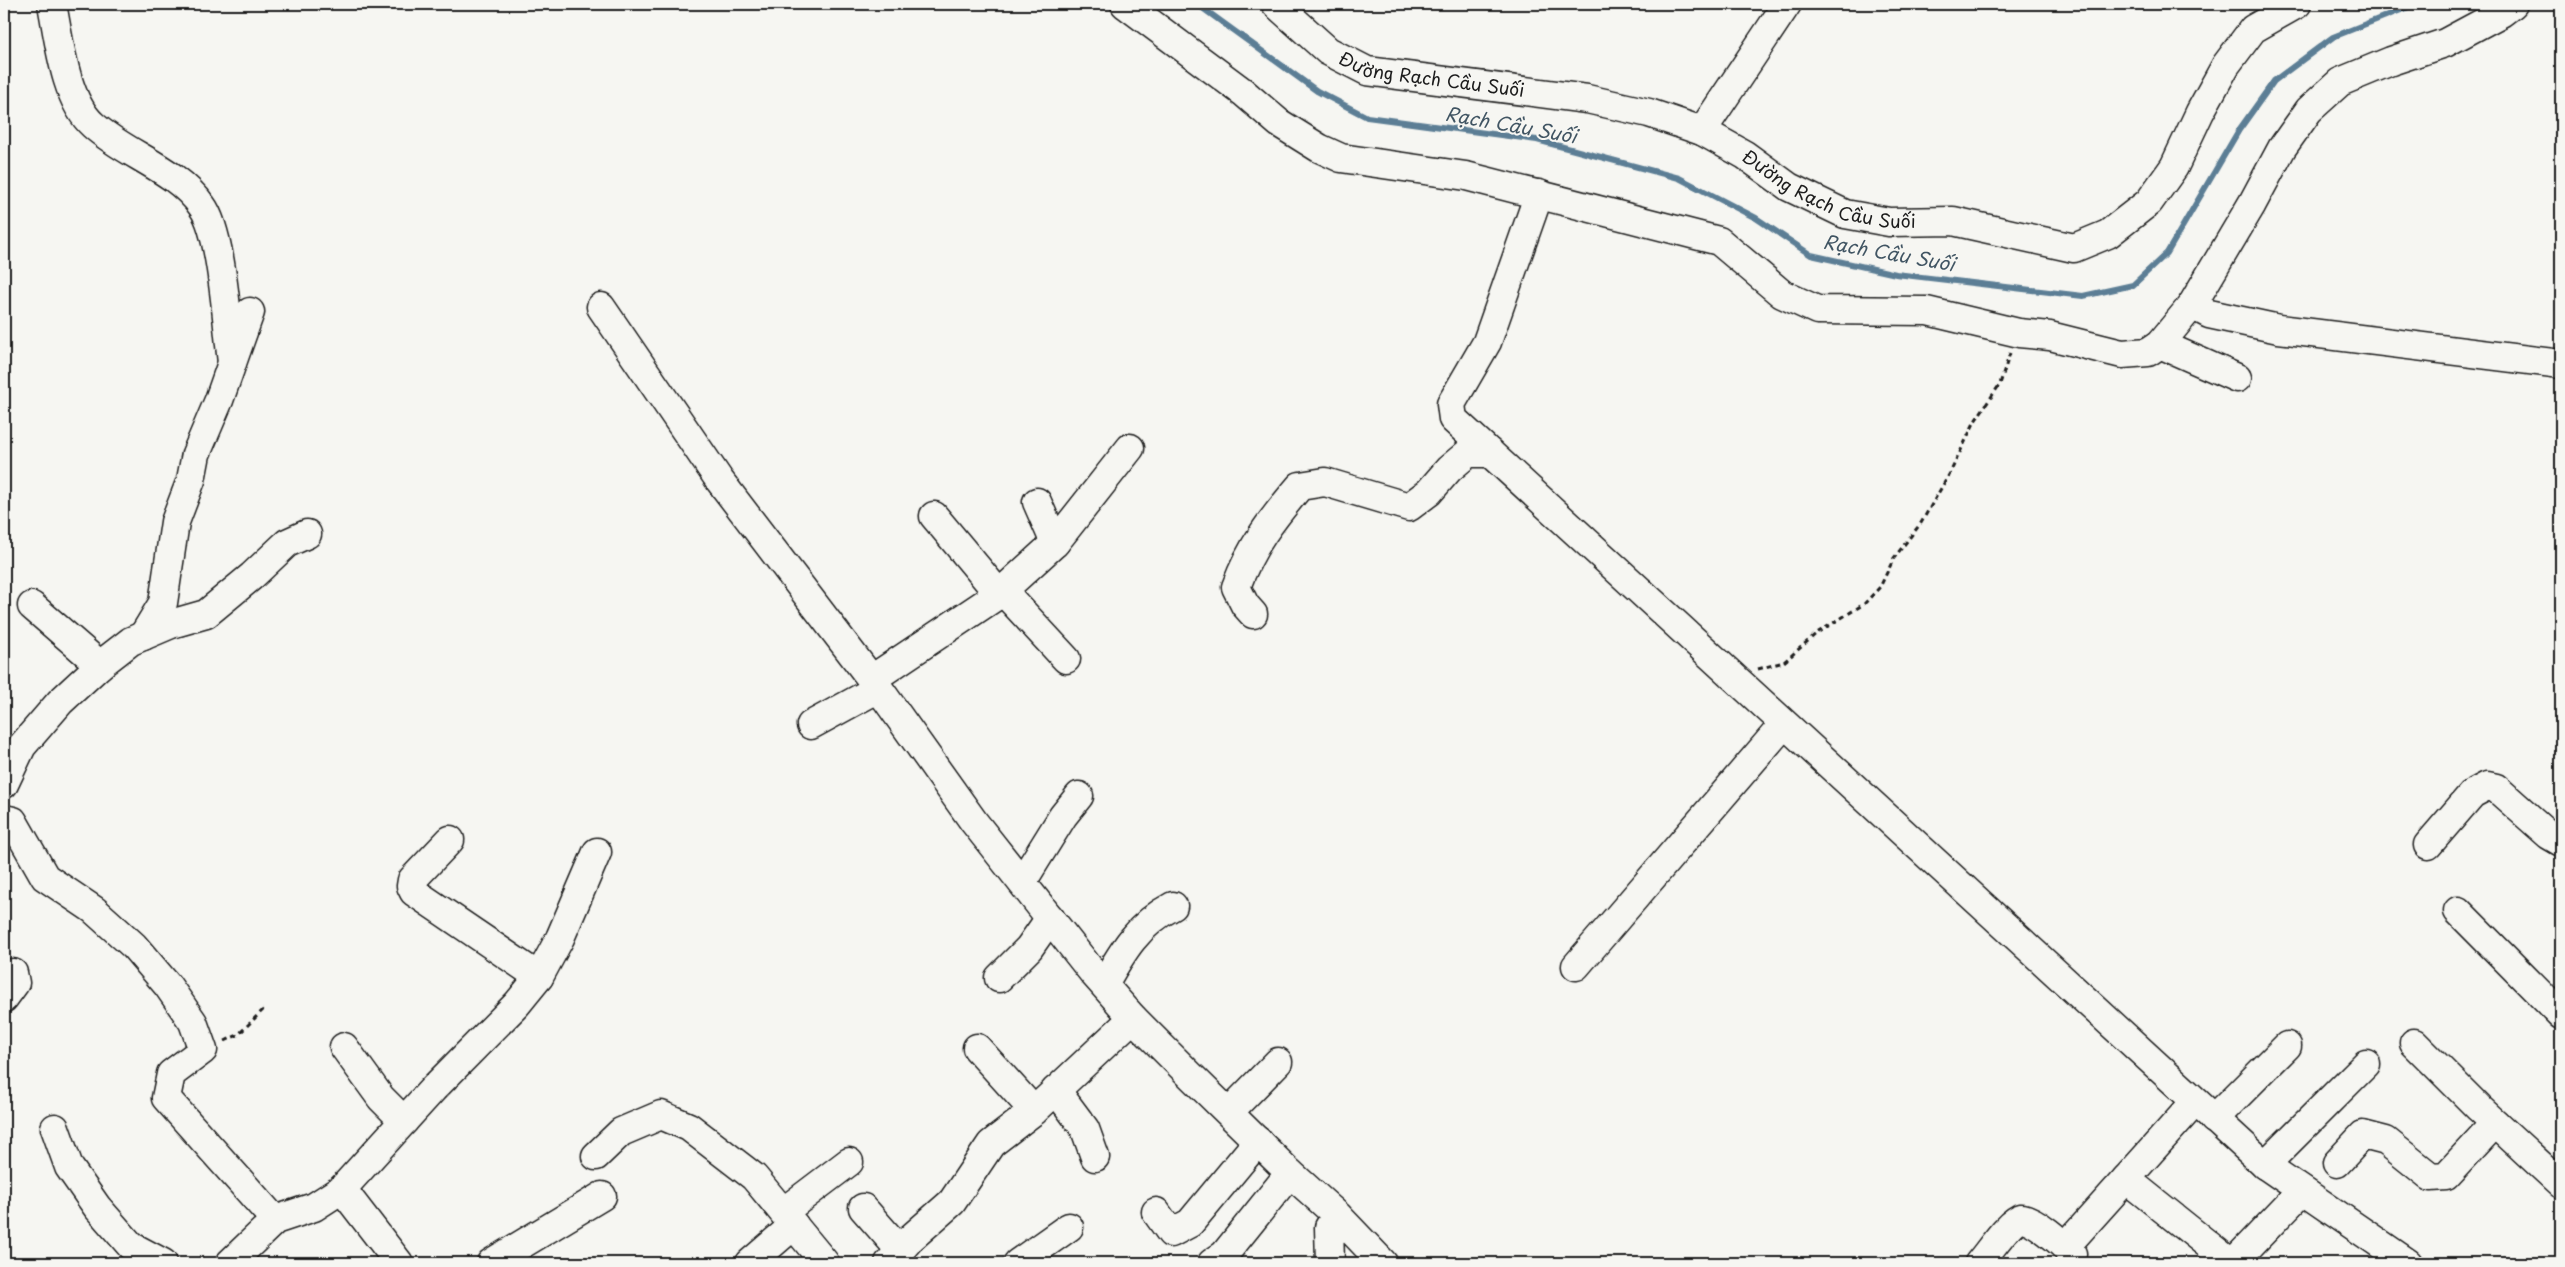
<svg xmlns="http://www.w3.org/2000/svg" width="2565" height="1267" viewBox="0 0 2565 1267" font-family="'Playpen Sans',sans-serif">
<style>
.lines{fill:none;stroke-linecap:round;stroke-linejoin:round}
.stream{stroke:#5c7e95;stroke-width:6}
.minor-casing{stroke:#1c1c1c;stroke-width:31}
.path{stroke:#1c1c1c;stroke-width:3;stroke-dasharray:5 4;stroke-linecap:butt}
.minor{stroke:#f6f6f2;stroke-width:28}
.labels{text-anchor:middle;stroke-width:4;stroke-linejoin:round;paint-order:stroke}
.street-label{font-size:18px;fill:#1c1c1c;stroke:#f6f6f2}
.water-label{font-size:19px;font-style:italic;fill:#415563;stroke:#f6f6f2}
</style>
<rect width="100%" height="100%" fill="#f6f6f2"/>
<filter id="ink" filterUnits="userSpaceOnUse"><feTurbulence type="fractalNoise" baseFrequency=".02" numOctaves="2"/><feDisplacementMap in="SourceGraphic" scale="10" xChannelSelector="R" yChannelSelector="G"/><feConvolveMatrix kernelMatrix="1 2 1 2 8 2 1 2 1" color-interpolation-filters="sRGB"/></filter>
<g filter="url(#ink)">
<g class="lines">
<path class="stream" d="M1197,4L1317,91L1367,117L1537,140L1679,178L1756,218L1811,255L1896,274L2083,296L2133,285L2167,253L2239,130L2274,81L2333,37L2416,4"/>
<defs>
<g id="minor">
<path d="M52,4C59,39 65,100 93,125C126,155 175,168 202,206C222,232 227,326 232,362"/>
<path d="M1125,4L1243,92L1279,123L1319,148L1341,158L1466,176L1719,241L1782,294L1817,310L1927,311L2019,333L2050,336L2122,354L2148,352L2160,344L2192,305L2252,204L2282,148L2309,110L2340,82L2391,61L2445,43L2501,13L2513,4"/>
<path id="s1" d="M1276,4L1328,51L1367,71L1587,99L1649,113L1702,131L1745,155L1789,187L1845,214L1889,222L1953,221L2074,248L2108,234L2149,202L2174,167L2200,112L2226,65L2253,29L2297,4"/>
<path d="M1702,131L1787,4"/>
<path d="M1539,194L1487,342L1451,404L1453,419L2265,1165L2408,1263"/>
<path d="M2192,305L2209,314L2279,329L2561,364"/>
<path d="M601,307L720,481L882,693L974,822L1094,974L1133,1018L1190,1075L1290,1173L1338,1216L1383,1263"/>
<path d="M2160,344L2237,378"/>
<path d="M934,516L999,594"/>
<path d="M1055,543L1130,448"/>
<path d="M1002,590L1066,659"/>
<path d="M32,606L100,665"/>
<path d="M1253,614L1245,605L1236,587C1251,546 1272,519 1300,486L1325,482L1409,507L1429,492L1449,469L1468,453H1490"/>
<path d="M143,636L163,603L175,522L191,480L196,454L219,400L250,312"/>
<path d="M872,679L999,594L1055,543L1037,502"/>
<path d="M811,725L879,688"/>
<path d="M4,784L22,746L60,702L100,665L131,641L171,624L206,614L252,576L287,543L307,534"/>
<path d="M4,819L13,821L45,877L94,910L134,946L168,986L193,1022L203,1050L171,1074L166,1098L275,1220"/>
<path d="M450,840L412,880L411,886L414,892L539,977"/>
<path d="M2428,845L2472,794L2487,786L2496,788L2549,835L2561,842"/>
<path d="M1022,882L1063,816L1079,796"/>
<path d="M2458,911L2561,1015"/>
<path d="M1576,966L1784,724"/>
<path d="M999,978L1029,948L1050,918"/>
<path d="M1104,984C1122,952 1138,924 1173,906"/>
<path d="M4,998L15,983L13,973"/>
<path d="M2414,1043L2479,1108L2561,1184"/>
<path d="M344,1047L381,1098L404,1121"/>
<path d="M977,1048L1034,1111"/>
<path d="M1056,1090L1085,1129L1095,1157"/>
<path d="M1229,1112L1278,1062"/>
<path d="M2214,1119L2287,1046"/>
<path d="M55,1128L69,1167L97,1207L131,1246L163,1263"/>
<path d="M596,1156L621,1132L661,1115L689,1127L754,1177L825,1263"/>
<path d="M2337,1163L2363,1135L2386,1141L2431,1177L2446,1176L2495,1123"/>
<path d="M2265,1165L2366,1064"/>
<path d="M2126,1179L2231,1263"/>
<path d="M342,1189L399,1263"/>
<path d="M863,1208L900,1250"/>
<path d="M783,1212L849,1162"/>
<path d="M1156,1212L1171,1233L1190,1223L1258,1141"/>
<path d="M2065,1247L2195,1102"/>
<path d="M230,1263L275,1220L314,1207L342,1189L433,1089L517,1004L539,977L560,938L597,852"/>
<path d="M491,1263L602,1196"/>
<path d="M750,1263L794,1225"/>
<path d="M889,1263L911,1238L952,1202L991,1144L1034,1111L1133,1018"/>
<path d="M1018,1263L1069,1227"/>
<path d="M1212,1263L1224,1255L1290,1173"/>
<path d="M1330,1263L1329,1227L1338,1216"/>
<path d="M1979,1263C1987,1254 2010,1220 2021,1218C2033,1217 2064,1245 2072,1254L2070,1262"/>
<path d="M2233,1263L2302,1191"/>
</g>
</defs>
<use href="#minor" class="minor-casing"/>
<path class="path" d="M1758,669L1784,662L1817,633L1864,604L1880,587L1894,558L1921,523L1950,473L1975,421L2000,384L2010,353
M225,1041L238,1035L265,1008"/>
<use href="#minor" class="minor"/>
</g>
</g>
<g class="labels">
<g class="street-label">
<text dy="6" stroke="none"><textPath href="#s1" startOffset="178">Đường Rạch Cầu Suối</textPath></text>
<text dy="6" stroke="none"><textPath href="#s1" startOffset="598">Đường Rạch Cầu Suối</textPath></text>
</g>
<g class="water-label">
<text transform="translate(1511 125) rotate(10)" y="7">Rạch Cầu Suối</text>
<text transform="translate(1889 253) rotate(10)" y="7">Rạch Cầu Suối</text>
</g>
</g>
<rect width="2565" height="1267" fill="none" stroke="#f6f6f2" stroke-width="20"/>
<rect x="10" y="10" width="2545" height="1247" fill="none" stroke="#1c1c1c" stroke-width="2" filter="url(#ink)"/>
</svg>
